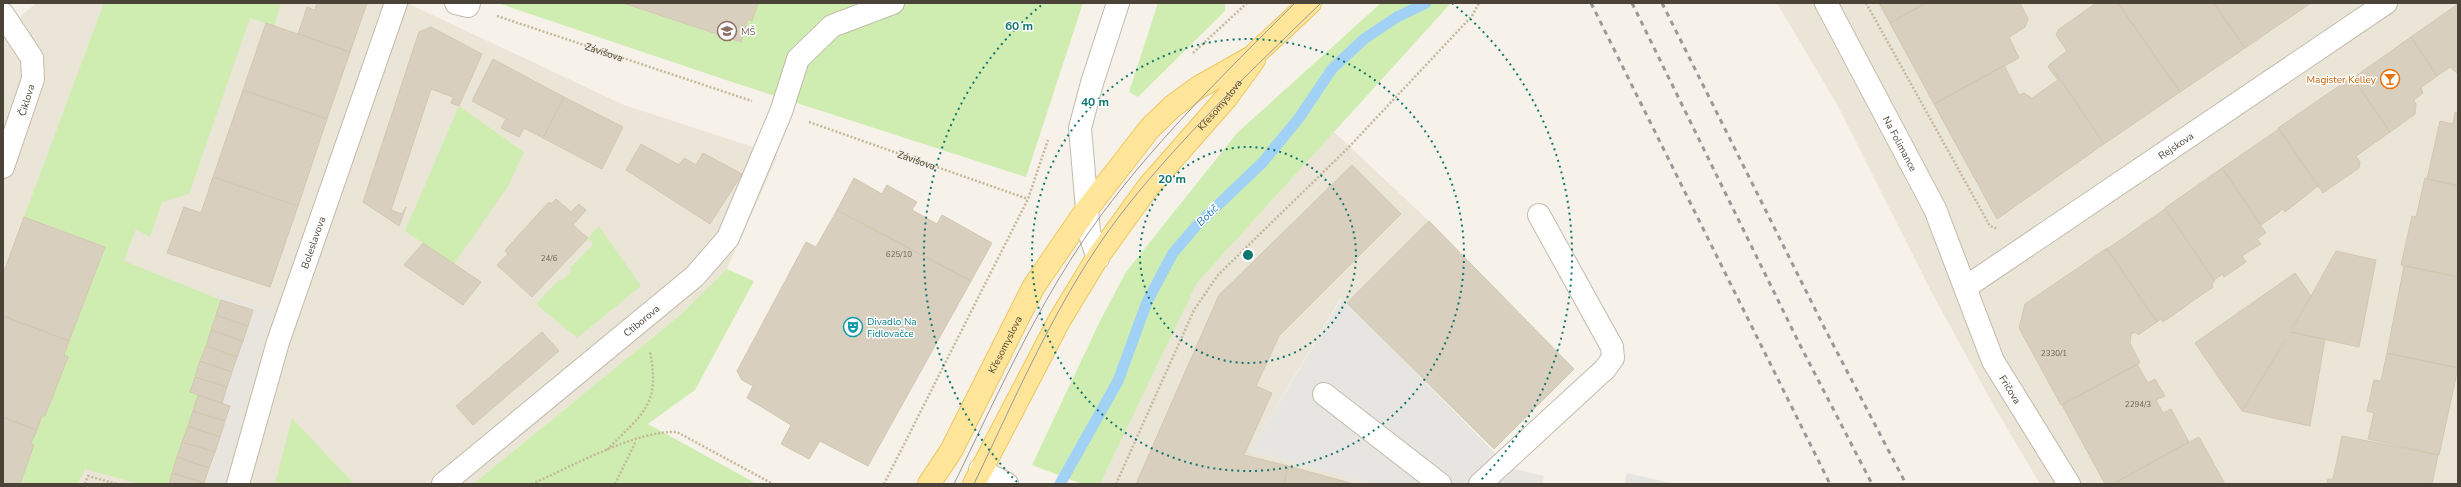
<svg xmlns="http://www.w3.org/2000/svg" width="2461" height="487" viewBox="0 0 2461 487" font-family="'Nunito Sans',sans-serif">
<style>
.residential{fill:#eae5d7}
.industrial{fill:#e8e4de}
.green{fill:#cfedb0}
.parking{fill:#e7e5e1}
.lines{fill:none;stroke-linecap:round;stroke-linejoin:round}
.stream{stroke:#a2d1f6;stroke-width:11}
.building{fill:#d8cfbe;stroke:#d4c7b0}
.minor-casing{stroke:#c2bbab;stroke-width:24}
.major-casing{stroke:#edc760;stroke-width:24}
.path{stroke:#c5b79b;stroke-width:2.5;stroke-dasharray:2 2;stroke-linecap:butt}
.minor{stroke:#fff;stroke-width:22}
.major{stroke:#ffe599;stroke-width:22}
.tram{stroke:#999;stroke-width:1}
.rail{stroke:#999;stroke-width:3;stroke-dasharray:5 5;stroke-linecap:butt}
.ring{fill:none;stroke:#0f766e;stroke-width:2;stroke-dasharray:2 4}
.labels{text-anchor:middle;stroke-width:3;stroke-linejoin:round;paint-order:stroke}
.number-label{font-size:8px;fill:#6e6659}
.education-label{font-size:10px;fill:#785e54;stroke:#fff;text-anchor:start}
.street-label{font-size:10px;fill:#4b4337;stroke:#fff}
.food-label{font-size:10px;fill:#c56008;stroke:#fff;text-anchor:end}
.culture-label{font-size:10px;fill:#0d838f;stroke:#fff;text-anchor:start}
.water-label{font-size:11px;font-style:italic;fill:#2576b7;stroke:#fff}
.centre{fill:#0f766e;stroke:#fff;stroke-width:2}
.ring-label{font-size:12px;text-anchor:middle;font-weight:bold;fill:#0f766e;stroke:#fff;stroke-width:3;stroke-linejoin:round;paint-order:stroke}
</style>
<rect width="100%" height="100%" fill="#f6f2e9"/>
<path class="residential" d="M36,3H407L624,105L778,155L727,269L680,315L473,484H3V32Z
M1777,3H2458V484H2040L1994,406L1932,293L1838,106Z
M1334,132L1429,221L1347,303L1341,298L1250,451L1373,484H1100L1197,283Z"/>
<path class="industrial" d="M220,293L272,311L224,484H158Z"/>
<path class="green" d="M104,3H281L274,26L250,18L189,194L162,202L150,237L136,229L124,261L221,300L190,392L198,395L169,484H139L85,469L78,484H20L34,445L31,443L42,416H45L67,357L64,355L105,247L24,217Z
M498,3H623L741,42L748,19L752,20L758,3H1083L1026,177L729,81Z
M1158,3H1225V11L1138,97L1129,92Z
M1381,3H1451L1197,283L1100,484H1082L1032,465L1100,321L1126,272L1237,133Z
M459,106L524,152L508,186L454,264L405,231Z
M599,226L641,286L577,338L536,304L560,279L562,281L572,270L570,268L593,244L588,238Z
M727,269L754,281L695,390L648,424L757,484H473L680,315Z
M292,418L354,484H275Z"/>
<path class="parking" d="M1342,298L1494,452L1515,469L1544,476L1542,484H1373L1250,451Z
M1627,473L1676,484H1624Z"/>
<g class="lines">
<path class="stream" d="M1060,484L1118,381L1147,302L1173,253L1198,224L1262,163L1299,118L1332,69L1364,39L1397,17L1426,3"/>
</g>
<path class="building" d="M317,3H367L350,52L298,34L307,7L315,10Z
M623,3H758L752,21L748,19L741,42Z
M1879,3H1926L1890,23Z
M1926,3H2020L2028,19L2025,27L2009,37L2019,58L1934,104L1890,23Z
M2096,3H2118L2180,92L2104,144L2050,64L2067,51L2056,35L2058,30Z
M2118,3H2214L2245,48L2180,92Z
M2214,3H2311L2245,48Z
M2458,4V74L2450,67L2437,76L2411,37Z
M266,23L350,52L327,119L243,90Z
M431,27L482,54L459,106L451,103L453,97L431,89L391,210L402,214L406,207L399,226L363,202L419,32Z
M2411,37L2437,76L2421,88L2423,93L2414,100L2416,104L2415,114L2390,132L2353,78Z
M493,59L564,97L543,138L524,128L519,137L501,128L506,119L472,101Z
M2050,64L2104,144L1997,219L1934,104L2004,65L2019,95L2024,93L2032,98L2058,80L2048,67Z
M2352,77L2390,132L2356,156L2360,162L2359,168L2323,193L2278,128Z
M243,90L327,119L298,206L213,177Z
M564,97L623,127L602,169L543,138Z
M2455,112L2458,113V186L2427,179L2440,121L2453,124Z
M2279,129L2318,186L2285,212L2283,209L2261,225L2222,168Z
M641,144L679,165L684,158L696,165L703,153L742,174L710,224L626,170Z
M1352,165L1401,214L1279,336L1256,386L1272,393L1244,455L1288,466L1284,484H1136L1219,295Z
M2222,168L2266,233L2257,239L2261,244L2242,256L2246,262L2224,277L2223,274L2214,280L2165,208Z
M213,177L298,206L270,287L167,253L184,207L201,213Z
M854,178L882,194L887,185L917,202L912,210L937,224L942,215L992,243L971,281L837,210Z
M2425,178L2458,186V277L2401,265L2412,216L2416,217Z
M556,199L571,212L579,204L586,210L573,225L588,238L532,297L497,265L508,254L505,251L507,248L549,202L551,204Z
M2165,209L2215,281L2212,284L2213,287L2163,322L2161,319L2157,322L2107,249Z
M837,210L971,281L868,466L820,441L809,459L781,444L791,425L747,398L753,386L742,380L737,371L806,242L816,247Z
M24,217L105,247L69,341L3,316V274Z
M1429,221L1574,369L1494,449L1347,303Z
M423,243L481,282L463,305L404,265Z
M2107,248L2157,322L2138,335L2135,332L2131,334L2130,343L2140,363L2061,405L2019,328L2025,304Z
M2336,251L2376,260L2359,347L2291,332Z
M2404,266L2458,277V368L2387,353Z
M2295,273L2311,296L2242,411L2195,343Z
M221,300L253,310L248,326L216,315Z
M216,315L248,326L243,341L211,330Z
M3,316L69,341L64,355L68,357L45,416H42L37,430L3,417Z
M211,330L243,341L237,357L206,346Z
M542,332L559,351L473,425L456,406Z
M2291,332L2325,339L2310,426L2242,411Z
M206,346L237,357L232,372L200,361Z
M2387,353L2458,368L2439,455L2368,439L2374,413L2367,411L2374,380L2381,381Z
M200,361L232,372L227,387L195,377Z
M2137,364L2148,383L2155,379L2165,396L2156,400L2163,413L2171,409L2189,442L2113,484H2105L2062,405Z
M195,377L227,387L222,403L190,392Z
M198,395L230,406L225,421L193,411Z
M193,411L225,421L220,437L188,426Z
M3,417L37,430L31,443L34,445L20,484H3Z
M188,426L220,437L215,452L182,442Z
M2342,436L2438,455L2432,484H2327L2328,479H2333Z
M2199,437L2225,484H2113L2189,442Z
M182,442L215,452L209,468L177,457Z
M177,457L209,468L204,483L172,473Z
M1288,466L1354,484H1284Z
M172,473L204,483V484H169Z"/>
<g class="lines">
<defs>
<g id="minor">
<path d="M456,3L468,6L469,3"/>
<path id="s3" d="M1826,3L1935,209L1993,361L2069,484"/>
<path d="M3,14L32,58L33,79L3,167"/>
<path d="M1098,258L1089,232L1080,128L1092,83L1118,3"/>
<path id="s4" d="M1966,287L2386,3"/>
<path d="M1324,394L1440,484"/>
<path d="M980,470L1007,484"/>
<path id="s5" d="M238,484L278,342L396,3"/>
<path id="s6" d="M443,484L695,276L728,238L781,112L798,59L832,26L893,3"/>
<path d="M1480,484L1605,369L1613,358L1612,347L1539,215"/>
</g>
<g id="major">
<path id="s7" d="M929,484L951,451L1034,286L1087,209L1150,128L1173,106L1199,87L1252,57L1310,3"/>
<path id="s8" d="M974,484L1059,321L1099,255L1148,187L1227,97L1254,60"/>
</g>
</defs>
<use href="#minor" class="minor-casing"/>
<use href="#major" class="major-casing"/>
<g class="path">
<path d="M1866,3L1990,226L1998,229"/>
<path id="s1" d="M497,16L752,101"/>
<path d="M1193,53L1247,3"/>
<path id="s2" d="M809,122L1028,199"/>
<path d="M607,450C641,414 661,407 650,352"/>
<path d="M85,484L88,476L117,484"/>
<path d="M532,484C570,467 637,430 677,432L773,484"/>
<path d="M615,484L636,441"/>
<path d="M884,484L1028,199L1048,140"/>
<path d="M1116,484L1194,310L1218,275L1348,148L1472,16L1479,3"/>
</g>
<use href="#minor" class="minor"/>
<use href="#major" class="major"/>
<path class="tram" d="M954,484C996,398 1035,310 1089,232C1148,148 1223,75 1295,3
M974,484C1018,392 1059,295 1121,214C1178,140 1254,68 1321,3"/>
<path class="rail" d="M1591,3L1830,484
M1632,3L1799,343L1872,484
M1662,3L1825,329L1906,484"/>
</g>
<g class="ring">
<circle cx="1248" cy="255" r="108"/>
<circle cx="1248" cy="255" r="216"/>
<path d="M1017 482A324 324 0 0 1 1044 3M1452 3A324 324 0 0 1 1479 482"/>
</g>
<defs>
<symbol id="school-ring" viewBox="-11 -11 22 22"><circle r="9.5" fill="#fff" stroke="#8d6e63" stroke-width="1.5"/><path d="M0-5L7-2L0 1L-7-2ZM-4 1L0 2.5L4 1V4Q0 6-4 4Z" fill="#8d6e63"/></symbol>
<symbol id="bar-ring" viewBox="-11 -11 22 22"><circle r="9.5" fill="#fff" stroke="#e8710a" stroke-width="1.5"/><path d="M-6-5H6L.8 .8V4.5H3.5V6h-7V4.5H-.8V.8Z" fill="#e8710a"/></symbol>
<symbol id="theatre-ring" viewBox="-11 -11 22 22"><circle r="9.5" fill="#fff" stroke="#0f9aa8" stroke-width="1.5"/><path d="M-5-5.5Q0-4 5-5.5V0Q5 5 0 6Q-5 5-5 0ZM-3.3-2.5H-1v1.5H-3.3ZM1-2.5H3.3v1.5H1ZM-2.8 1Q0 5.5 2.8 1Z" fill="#0f9aa8"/></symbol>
</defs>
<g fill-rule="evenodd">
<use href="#school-ring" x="716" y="20" width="22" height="22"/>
<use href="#bar-ring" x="2379" y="68" width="22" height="22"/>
<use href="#theatre-ring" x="842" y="316" width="22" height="22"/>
</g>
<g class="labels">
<g class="number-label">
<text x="899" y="257">625/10</text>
<text x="549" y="261">24/6</text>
<text x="2054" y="356">2330/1</text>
<text x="2138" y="407">2294/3</text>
</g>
<g class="education-label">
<text x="741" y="35">MŠ</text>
</g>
<g class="street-label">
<text dy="4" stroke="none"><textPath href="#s1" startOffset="113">Závišova</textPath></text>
<text transform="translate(26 100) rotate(-73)" y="4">Čiklova</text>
<text dy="4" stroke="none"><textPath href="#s8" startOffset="454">Křesomyslova</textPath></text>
<text dy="4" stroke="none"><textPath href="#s3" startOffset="159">Na Folimance</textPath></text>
<text dy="4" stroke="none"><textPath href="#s4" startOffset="253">Rejskova</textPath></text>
<text dy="4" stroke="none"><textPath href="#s2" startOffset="114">Závišova</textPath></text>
<text dy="4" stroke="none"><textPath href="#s5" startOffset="253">Boleslavova</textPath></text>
<text dy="4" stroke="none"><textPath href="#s6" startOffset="257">Ctiborova</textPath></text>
<text dy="4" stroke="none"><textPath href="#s7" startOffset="159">Křesomyslova</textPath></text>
<text dy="4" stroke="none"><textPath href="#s3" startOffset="429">Fričova</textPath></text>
</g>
<g class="food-label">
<text x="2376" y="83">Magister Kelley</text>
</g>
<g class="culture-label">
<text x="867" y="325">Divadlo Na<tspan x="867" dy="12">Fidlovačce</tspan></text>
</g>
<g class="water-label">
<text transform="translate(1207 215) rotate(-44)" y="4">Botič</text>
</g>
</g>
<circle cx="1248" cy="255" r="6" class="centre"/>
<g class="ring-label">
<text x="1019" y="30">60 m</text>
<text x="1095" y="106">40 m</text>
<text x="1172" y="183">20 m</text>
</g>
<rect width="2461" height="487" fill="none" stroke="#4b4337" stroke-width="8"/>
</svg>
